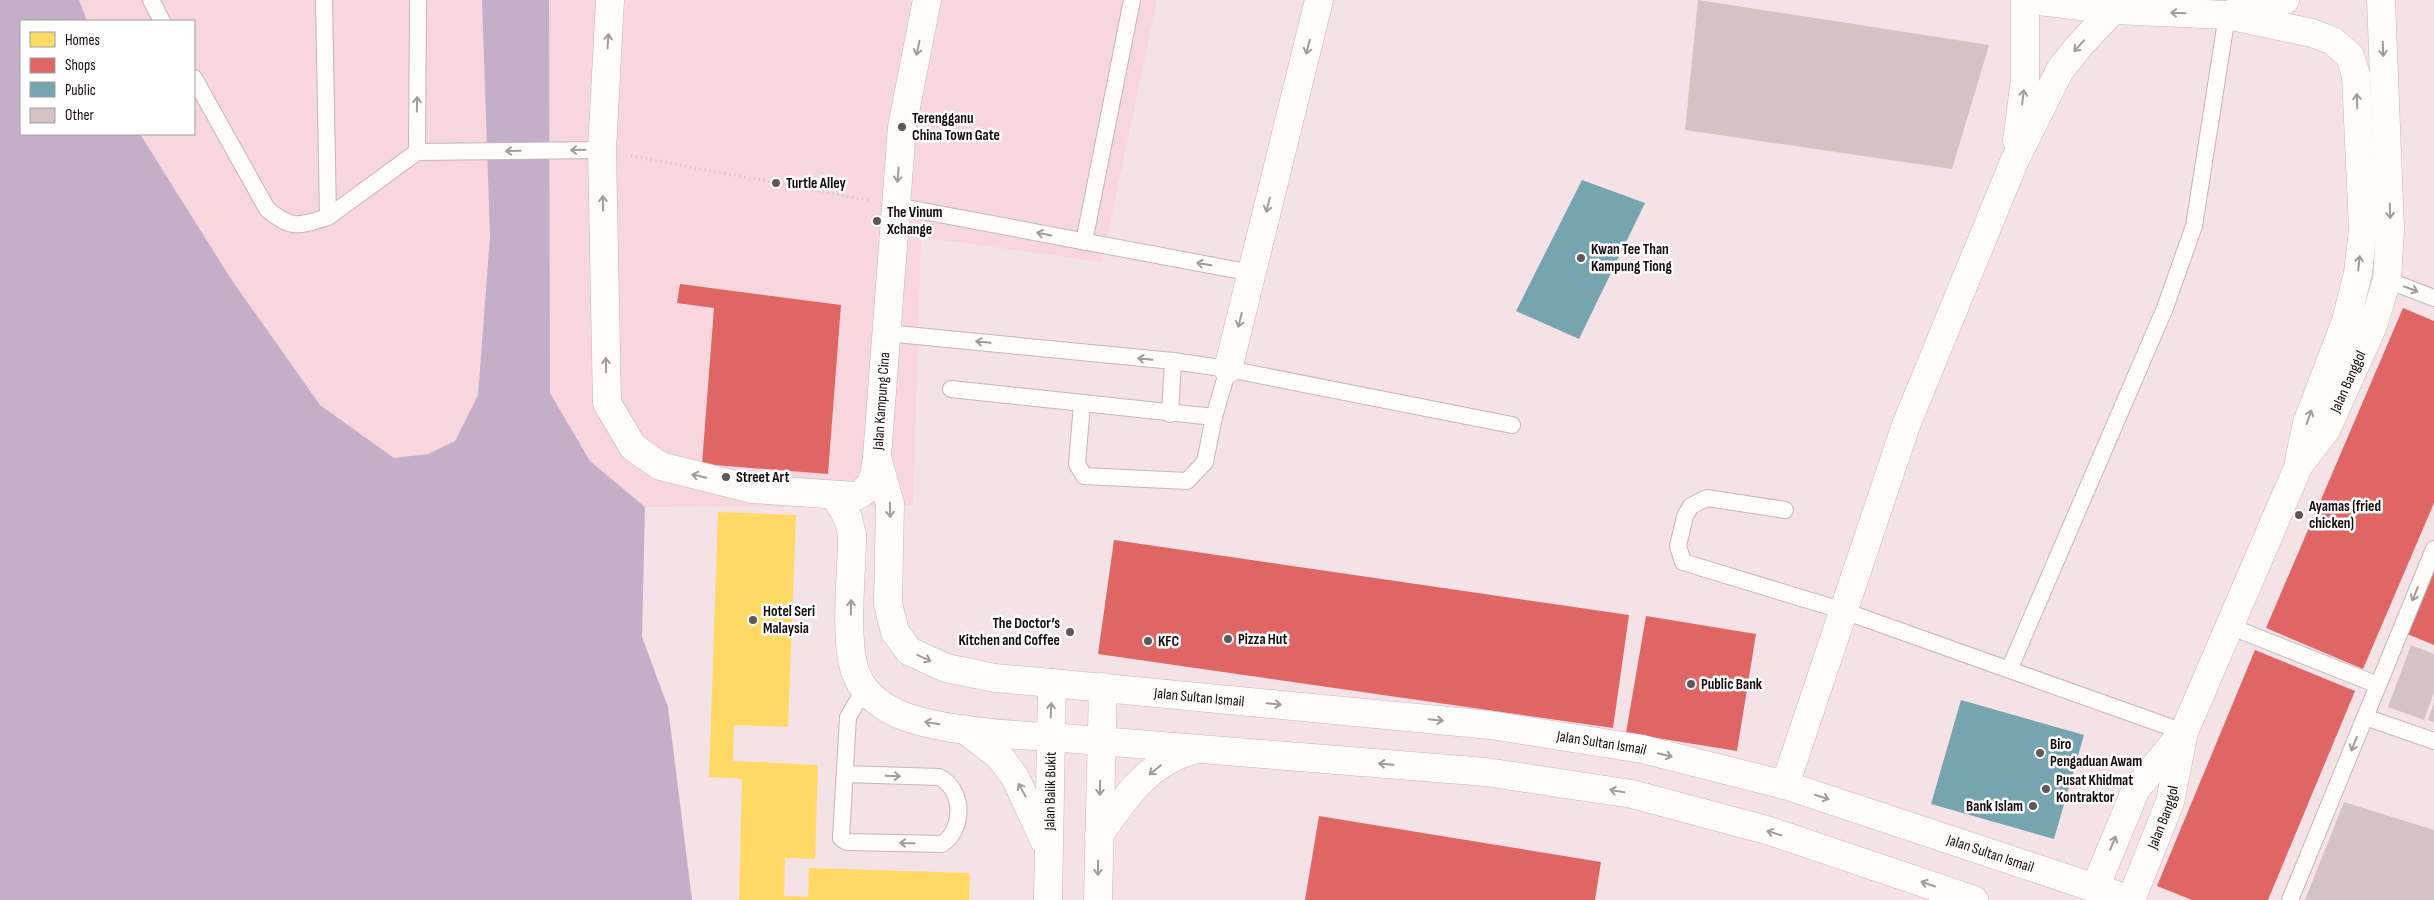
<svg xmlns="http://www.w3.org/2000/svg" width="2434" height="900" viewBox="0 0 2434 900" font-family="'Sofia Sans Condensed',sans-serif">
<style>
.built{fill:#f7d6dd}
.water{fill:#c5aec8}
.homes{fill:#ffd966}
.shops{fill:#e06666}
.public{fill:#76a5af}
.building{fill:#d5c3c3}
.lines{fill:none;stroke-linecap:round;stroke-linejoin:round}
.lane-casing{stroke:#c5b6b9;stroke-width:18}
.street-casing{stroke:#c5b6b9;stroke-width:29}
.secondary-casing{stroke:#c5b6b9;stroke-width:29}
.path{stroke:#ccc6c7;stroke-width:3;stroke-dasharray:1 4;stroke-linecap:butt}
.lane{stroke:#fefbfb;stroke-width:16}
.street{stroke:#fefbfb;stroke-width:28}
.secondary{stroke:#fefbfb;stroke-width:28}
.oneway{stroke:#a19b9b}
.poi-dot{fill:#635658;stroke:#fff;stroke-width:2}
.labels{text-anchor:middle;stroke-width:5;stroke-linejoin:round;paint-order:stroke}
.poi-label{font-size:15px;font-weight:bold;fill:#150a0c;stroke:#fff;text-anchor:start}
.street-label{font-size:15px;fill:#150a0c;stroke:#fff}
</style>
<rect width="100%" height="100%" fill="#f5e2e6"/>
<path class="built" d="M79,0H482L490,236L478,395L455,441L428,454L394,458L320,405L231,279L140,134H194V21H87Z
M549,0H1157L1102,262L921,237L913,506L645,507L590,461L550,393Z"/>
<path class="water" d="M0,0H79L87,21H21V134H140L231,279L320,405L394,458L428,454L455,441L478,395L490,236L482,0H549L550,393L590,461L645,507L642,637L668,707L692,900H0Z"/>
<path class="homes" d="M718,512L796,515L788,727L734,725L733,761L818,765L815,859L785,858L784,896L808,897L809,868L970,873L969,900H739L742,779L709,777Z"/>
<path class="shops" d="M680,284L841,305L828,474L702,464L714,308L677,303Z
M2403,308L2434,321V503L2363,669L2266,628Z
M1114,540L1629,615L1613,728L1098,654Z
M2434,565V645L2405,633Z
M1646,616L1756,634L1737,751L1626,733Z
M2255,650L2355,691L2268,900H2192L2157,886Z
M1319,816L1601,862L1595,900H1305Z"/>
<path class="public" d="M1582,180L1645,203L1579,339L1516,311Z
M1961,700L2084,735L2054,839L1931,804Z"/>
<path class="building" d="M1698,0L1989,45L1952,169L1685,130Z
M2411,645L2434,654V693L2424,720L2388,707Z
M2434,702V722L2428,720Z
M2344,802L2434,830V900H2305Z"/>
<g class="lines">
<defs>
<path id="lane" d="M151,0L162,21
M324,0L328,217L417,152L602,150
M194,78L267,209C292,230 298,226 328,217
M417,152L418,0
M896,206L1252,273
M1084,242L1132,0
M2387,280L2434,298
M886,333L1173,361L1228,369L1512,425
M951,389L1214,417L1228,369
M1082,404L1077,464L1084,476L1187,481L1205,462L1214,417
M1170,414L1173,361
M1785,510L1707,498L1691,506L1685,516L1678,546L1683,562L1844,611L2184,732
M2229,626L2378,685
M2009,670L2165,308L2194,226L2227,15
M2365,717L2434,741
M845,774L939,777C964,789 965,829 942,844L847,842L841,838L848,717L864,690
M2290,900L2434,549"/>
<g id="street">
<path d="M610,0L602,150L607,403L633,447L660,466L752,489L856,496C875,487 874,475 877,457"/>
<path d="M927,0L902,127L877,457L890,504L888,604L895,632L909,651L946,668L995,678L1052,683"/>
<path d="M2031,0L2113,10L2227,15L2312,33L2333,41L2350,56L2356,75L2363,229L2358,273L2346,321L2307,423L2299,461"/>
<path d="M2230,14L2285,0"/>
<path d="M2017,141L2025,79V0"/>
<path d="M1228,369L1319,0"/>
<path d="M834,495L848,518L852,535C852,572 845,629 853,664C857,683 870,698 887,708C921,730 1009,735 1050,737"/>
<path d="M1785,785L1906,425L2014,162L2060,70L2079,46L2113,10"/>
<path d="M2095,888L2136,789L2181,735"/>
<path id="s1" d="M2131,900L2170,802L2184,732L2299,465L2326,430L2372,328L2387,280L2390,229L2381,0"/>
</g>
<g id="secondary">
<path d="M964,729L999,756L1015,777L1044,840"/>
<path d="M1050,737L1486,772L1632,794L1770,831L1974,900"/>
<path d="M1099,835C1125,798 1147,763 1193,750"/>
<path id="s2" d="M1048,900L1052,683L1490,725L1642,749L1785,785L2131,900"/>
<path d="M1098,900L1103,687"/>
</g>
</defs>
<use href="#lane" class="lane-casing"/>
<use href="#street" class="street-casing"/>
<use href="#secondary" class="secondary-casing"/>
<path class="path" d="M631,156L868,200"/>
<use href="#lane" class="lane"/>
<use href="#street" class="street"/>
<use href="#secondary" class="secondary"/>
</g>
<defs><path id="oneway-shaft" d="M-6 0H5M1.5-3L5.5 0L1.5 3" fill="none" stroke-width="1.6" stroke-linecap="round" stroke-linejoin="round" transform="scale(1.25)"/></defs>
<g class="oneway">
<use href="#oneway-shaft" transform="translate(2178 13) rotate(-178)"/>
<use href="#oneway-shaft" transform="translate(608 41) rotate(-86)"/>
<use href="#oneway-shaft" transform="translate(2079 46) rotate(132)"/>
<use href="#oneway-shaft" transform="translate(1308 47) rotate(104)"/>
<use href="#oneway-shaft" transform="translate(918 48) rotate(102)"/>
<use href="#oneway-shaft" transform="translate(2383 49) rotate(88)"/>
<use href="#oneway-shaft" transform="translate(2023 97) rotate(-83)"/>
<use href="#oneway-shaft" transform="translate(2357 101) rotate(-92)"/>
<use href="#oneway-shaft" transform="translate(417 104) rotate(-89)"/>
<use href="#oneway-shaft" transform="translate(578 150) rotate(179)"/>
<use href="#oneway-shaft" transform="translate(513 151) rotate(179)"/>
<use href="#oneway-shaft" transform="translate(898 175) rotate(95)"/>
<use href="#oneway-shaft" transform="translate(603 203) rotate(-91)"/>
<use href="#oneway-shaft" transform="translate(1268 205) rotate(104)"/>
<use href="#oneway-shaft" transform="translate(2390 211) rotate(88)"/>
<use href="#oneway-shaft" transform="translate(1044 234) rotate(-169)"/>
<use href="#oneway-shaft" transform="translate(2359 263) rotate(-84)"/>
<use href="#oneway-shaft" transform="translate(1204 264) rotate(-170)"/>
<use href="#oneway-shaft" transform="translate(2411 289) rotate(21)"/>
<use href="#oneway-shaft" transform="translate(1240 320) rotate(104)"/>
<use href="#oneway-shaft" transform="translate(983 342) rotate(-174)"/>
<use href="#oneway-shaft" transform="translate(1145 359) rotate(-174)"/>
<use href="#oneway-shaft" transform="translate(606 365) rotate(-91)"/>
<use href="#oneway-shaft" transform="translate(2309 417) rotate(-71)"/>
<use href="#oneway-shaft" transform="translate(699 476) rotate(-166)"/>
<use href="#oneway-shaft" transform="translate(890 510) rotate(89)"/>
<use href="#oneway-shaft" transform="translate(2415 594) rotate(112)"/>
<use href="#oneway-shaft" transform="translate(851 607) rotate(-89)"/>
<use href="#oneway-shaft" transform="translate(924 658) rotate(25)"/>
<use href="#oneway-shaft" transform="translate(1274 704) rotate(6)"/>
<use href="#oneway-shaft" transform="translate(1051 710) rotate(-88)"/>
<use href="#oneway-shaft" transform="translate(1436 720) rotate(6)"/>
<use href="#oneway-shaft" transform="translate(932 723) rotate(-170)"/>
<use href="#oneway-shaft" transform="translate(2354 744) rotate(112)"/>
<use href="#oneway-shaft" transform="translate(1665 755) rotate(14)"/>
<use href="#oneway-shaft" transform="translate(1386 764) rotate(-175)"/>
<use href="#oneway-shaft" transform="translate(1155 770) rotate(141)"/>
<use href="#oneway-shaft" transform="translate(893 776) rotate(2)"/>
<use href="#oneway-shaft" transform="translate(1100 788) rotate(91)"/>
<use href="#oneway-shaft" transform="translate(1022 790) rotate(-118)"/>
<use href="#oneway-shaft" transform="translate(1617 791) rotate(-171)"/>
<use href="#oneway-shaft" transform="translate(1822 797) rotate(18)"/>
<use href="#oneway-shaft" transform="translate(1774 833) rotate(-162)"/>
<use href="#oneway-shaft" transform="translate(907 843) rotate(-179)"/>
<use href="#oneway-shaft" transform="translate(2113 843) rotate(-67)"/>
<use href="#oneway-shaft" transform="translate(1098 868) rotate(91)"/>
<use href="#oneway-shaft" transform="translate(1928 884) rotate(-161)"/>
</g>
<g class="poi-dot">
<circle cx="902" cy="127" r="5"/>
<circle cx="776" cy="183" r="5"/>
<circle cx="877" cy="221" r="5"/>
<circle cx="1581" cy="258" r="5"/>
<circle cx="726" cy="477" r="5"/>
<circle cx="2299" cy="515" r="5"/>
<circle cx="753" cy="620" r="5"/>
<circle cx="1070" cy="632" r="5"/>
<circle cx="1228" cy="639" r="5"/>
<circle cx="1148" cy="641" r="5"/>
<circle cx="1691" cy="684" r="5"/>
<circle cx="2040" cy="753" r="5"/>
<circle cx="2046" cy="789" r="5"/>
<circle cx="2033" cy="806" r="5"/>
</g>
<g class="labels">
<g class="poi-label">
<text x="912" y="123">Terengganu<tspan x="912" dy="17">China Town Gate</tspan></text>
<text x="786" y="188">Turtle Alley</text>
<text x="887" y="217">The Vinum<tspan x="887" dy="17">Xchange</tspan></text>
<text x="1591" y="254">Kwan Tee Than<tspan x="1591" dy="17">Kampung Tiong</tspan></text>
<text x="736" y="482">Street Art</text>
<text x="2309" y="511">Ayamas (fried<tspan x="2309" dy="17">chicken)</tspan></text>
<text x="763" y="616">Hotel Seri<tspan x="763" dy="17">Malaysia</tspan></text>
<text x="1060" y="628" text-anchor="end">The Doctor’s<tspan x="1060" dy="17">Kitchen and Coffee</tspan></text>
<text x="1238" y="644">Pizza Hut</text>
<text x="1158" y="646">KFC</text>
<text x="1701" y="689">Public Bank</text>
<text x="2050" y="749">Biro<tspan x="2050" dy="17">Pengaduan Awam</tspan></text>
<text x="2056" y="785">Pusat Khidmat<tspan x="2056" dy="17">Kontraktor</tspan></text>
<text x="2023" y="811" text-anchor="end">Bank Islam</text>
</g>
<g class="street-label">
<text dy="5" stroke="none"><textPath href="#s1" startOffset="565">Jalan Banggol</textPath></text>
<text transform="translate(881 401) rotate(-86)" y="5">Jalan Kampung Cina</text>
<text dy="5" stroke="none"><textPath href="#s2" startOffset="365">Jalan Sultan Ismail</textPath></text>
<text dy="5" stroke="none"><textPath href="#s2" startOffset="770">Jalan Sultan Ismail</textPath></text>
<text dy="5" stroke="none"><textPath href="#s2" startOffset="109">Jalan Balik Bukit</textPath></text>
<text dy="5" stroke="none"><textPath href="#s1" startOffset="89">Jalan Banggol</textPath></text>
<text dy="5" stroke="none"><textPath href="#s2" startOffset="1175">Jalan Sultan Ismail</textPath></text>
</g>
</g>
<rect x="20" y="20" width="175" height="115" fill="#ffffff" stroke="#a19d9e"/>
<rect x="30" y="32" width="25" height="15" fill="#ffd966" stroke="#a19d9e"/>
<text x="65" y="45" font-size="15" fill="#150a0c">Homes</text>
<rect x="30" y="58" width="25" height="15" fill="#e06666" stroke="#a19d9e"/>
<text x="65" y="70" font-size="15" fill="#150a0c">Shops</text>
<rect x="30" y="82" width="25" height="15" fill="#76a5af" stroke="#a19d9e"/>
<text x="65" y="95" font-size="15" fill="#150a0c">Public</text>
<rect x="30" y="108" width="25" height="15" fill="#d5c3c3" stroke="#a19d9e"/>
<text x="65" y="120" font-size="15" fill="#150a0c">Other</text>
</svg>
